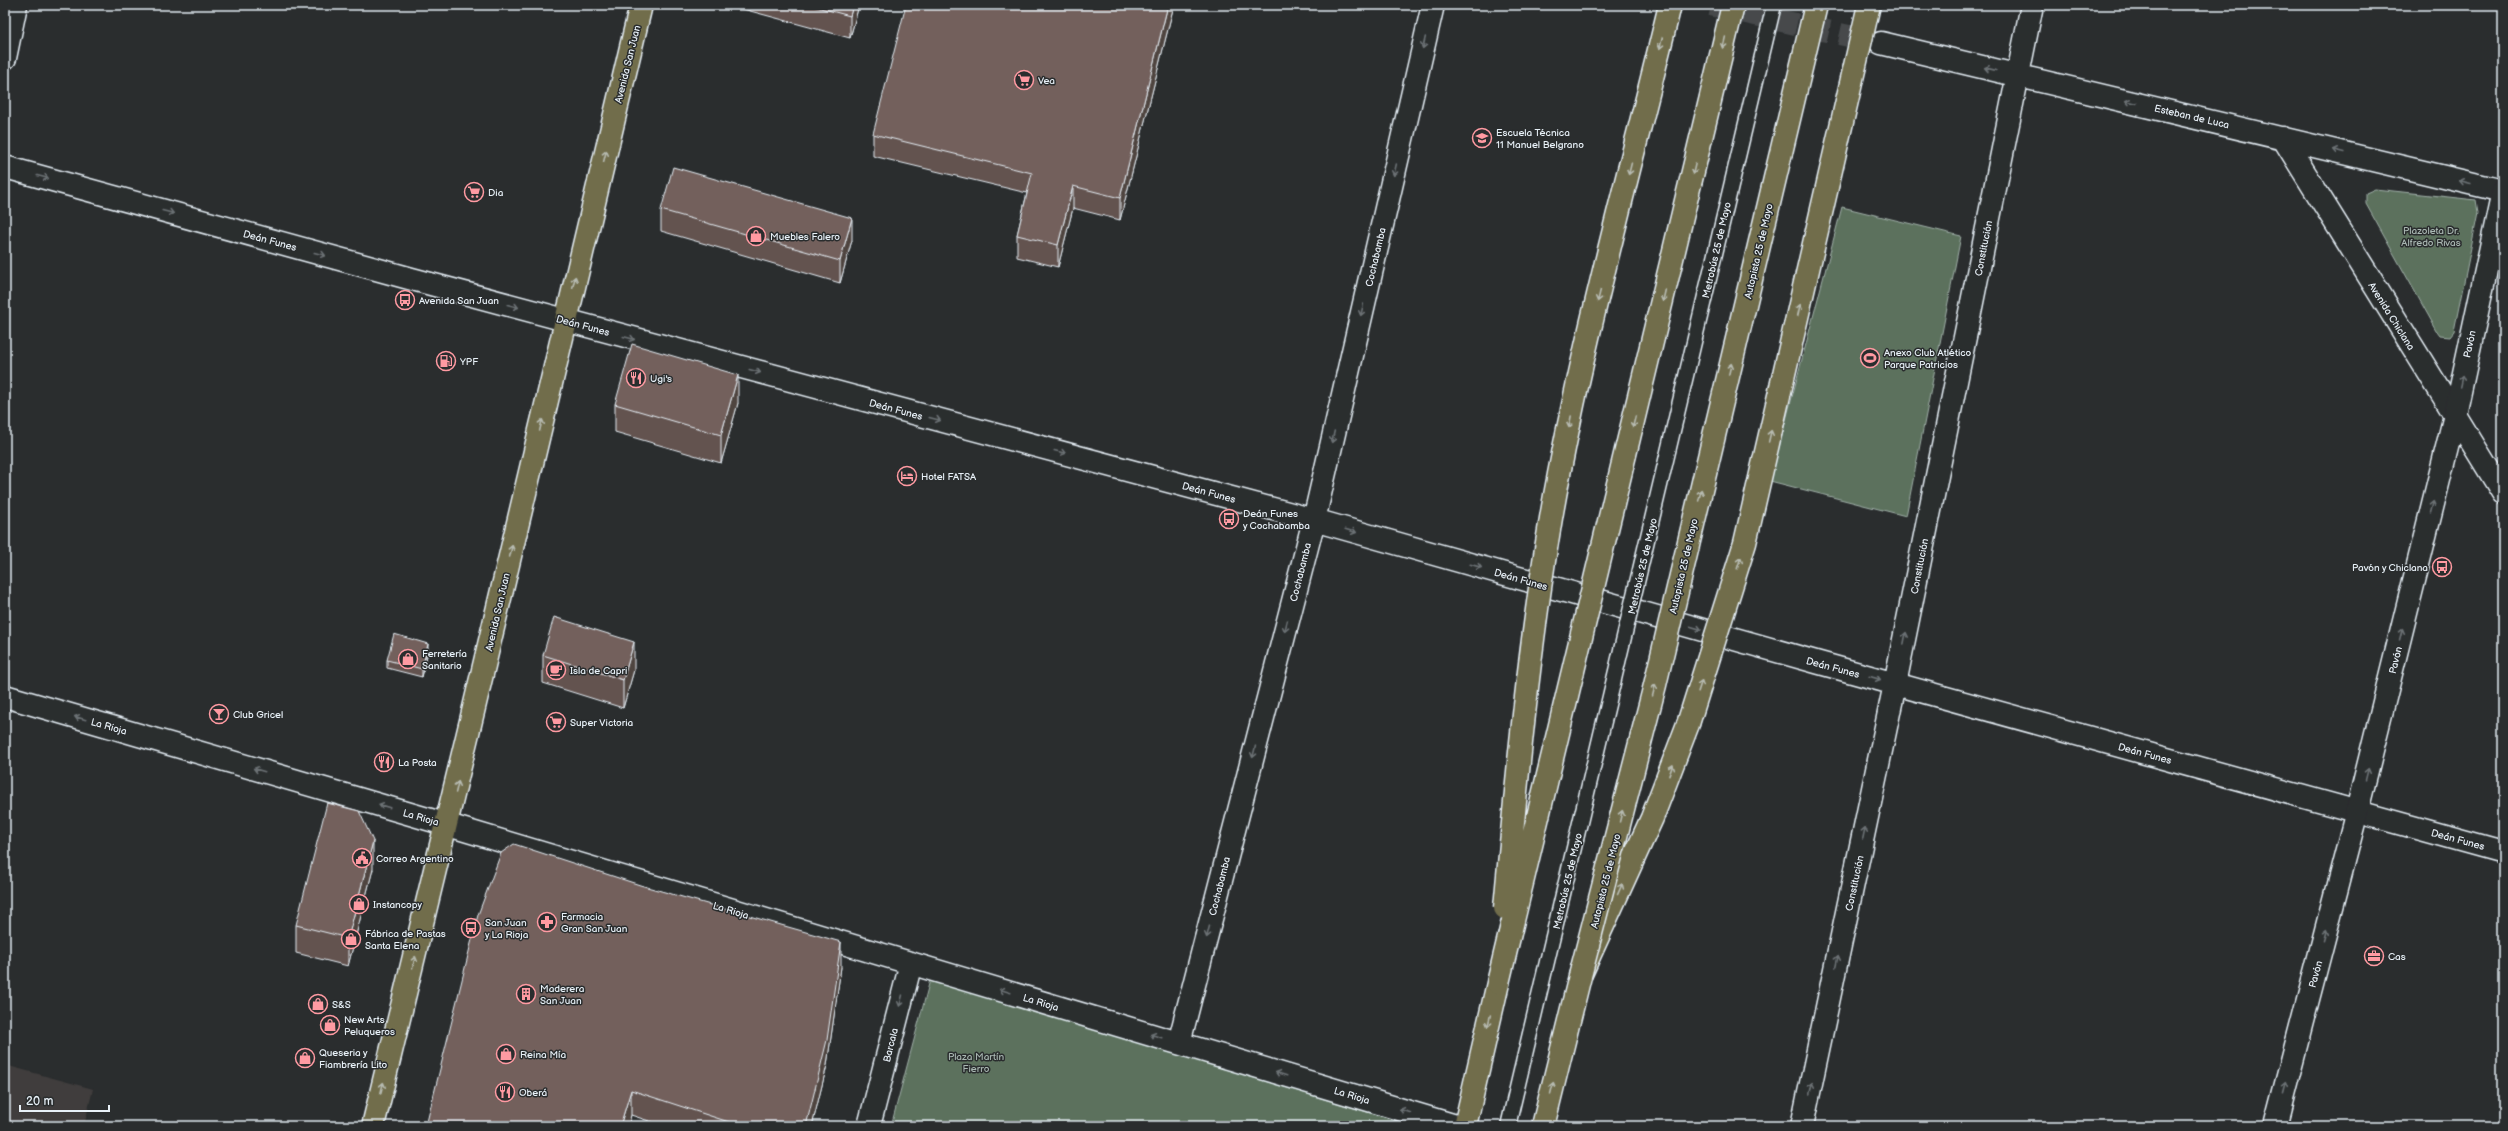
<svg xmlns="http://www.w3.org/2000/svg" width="2508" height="1131" viewBox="0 0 2508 1131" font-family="'Balsamiq Sans',sans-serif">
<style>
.built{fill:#403d3c}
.park{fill:#5b715d;stroke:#a2b1aa}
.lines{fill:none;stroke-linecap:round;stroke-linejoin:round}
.street-tunnel{stroke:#464a4c;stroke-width:22;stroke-dasharray:22 11;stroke-linecap:butt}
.street-casing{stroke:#e8f1f8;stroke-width:25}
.secondary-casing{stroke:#e8f1f8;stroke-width:25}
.primary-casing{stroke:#e8f1f8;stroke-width:25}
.highway-casing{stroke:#e8f1f8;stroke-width:25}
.street{stroke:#2a2d2e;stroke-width:22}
.secondary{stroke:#2a2d2e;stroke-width:22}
.primary{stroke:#716d4b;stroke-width:22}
.highway{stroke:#716d4b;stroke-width:22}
.lane-bridge-casing{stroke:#e8f1f8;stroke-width:17;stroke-linecap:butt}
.highway-bridge-casing{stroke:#e8f1f8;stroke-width:25;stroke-linecap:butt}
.lane-bridge{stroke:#2a2d2e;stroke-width:14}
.highway-bridge{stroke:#716d4b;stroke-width:22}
.wall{fill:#63534f;stroke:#e8f1f8}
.shaded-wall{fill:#504440;stroke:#e8f1f8}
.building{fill:#73615c;stroke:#e8f1f8}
.oneway{stroke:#6c7275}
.oneway2{stroke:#b8bcb3}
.labels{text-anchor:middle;stroke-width:3;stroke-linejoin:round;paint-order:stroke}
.street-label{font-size:10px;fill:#e8f1f8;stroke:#2a2d2e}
.poi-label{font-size:10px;fill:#e8f1f8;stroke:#2a2d2e;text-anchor:start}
.park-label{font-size:10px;fill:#a9b7b2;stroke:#2a2d2e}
</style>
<rect width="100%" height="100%" fill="#2a2d2e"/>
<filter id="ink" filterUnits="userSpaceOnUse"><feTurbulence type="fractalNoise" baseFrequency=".025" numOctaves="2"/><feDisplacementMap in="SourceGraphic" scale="8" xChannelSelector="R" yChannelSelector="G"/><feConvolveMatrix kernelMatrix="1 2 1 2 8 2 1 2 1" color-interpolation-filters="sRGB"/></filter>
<g filter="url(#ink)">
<path class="built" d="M5,1065L93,1089L84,1126H5Z"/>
<path class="park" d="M2375,189L2476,200L2478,213L2454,331L2450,336L2440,335L2437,331L2366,204V193Z
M1842,207L1961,236L1906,516L1770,481Z
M930,980L1397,1121L1395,1126H891Z"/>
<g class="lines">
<path class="street-tunnel" d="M1711,5L1880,43"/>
<defs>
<path id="street" d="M1881,43L2503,191
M5,58L16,5
M2283,138L2455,415
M5,167L412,279L1314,520L1816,662L2503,852
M5,696L448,825L1456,1126
M1179,1043L1314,520L1433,5
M869,1126L911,963
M1802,1126L1895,684L2032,5"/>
<path id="secondary" d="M2455,415L2503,493
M2275,1126L2357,811L2455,415L2503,191"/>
<path id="primary" d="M373,1126C465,753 551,378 641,5"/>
<path id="highway" d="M1465,1126L1498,983
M1543,1126L1580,976L1652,818L1688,724"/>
</defs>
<use href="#street" class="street-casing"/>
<use href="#secondary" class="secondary-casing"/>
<use href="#primary" class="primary-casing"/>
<use href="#highway" class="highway-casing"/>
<use href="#street" class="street"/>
<use href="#secondary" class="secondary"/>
<use href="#primary" class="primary"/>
<use href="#highway" class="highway"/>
<defs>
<path id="lane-bridge" d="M1508,1126L1774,5"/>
<path id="highway-bridge" d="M1688,724L1745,543L1869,5
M1505,908C1517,777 1529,647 1551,518C1581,345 1629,175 1670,5
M1580,976L1655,685L1816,5
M1498,983L1733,5"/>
</defs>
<use href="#lane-bridge" class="lane-bridge-casing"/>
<use href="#highway-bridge" class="highway-bridge-casing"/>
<use href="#lane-bridge" class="lane-bridge"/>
<use href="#highway-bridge" class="highway-bridge"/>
</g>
<path class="wall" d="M728,5H859L850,38Z
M1174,5L1120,220L1073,208L1058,267L1017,257V235L1027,193L873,156V134Z
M661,210L852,240L840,283L661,231Z
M738,403L721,463L615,432V404Z
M428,651L422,677L387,668V660Z
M543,655L634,670L623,708L543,683Z
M373,869L348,966L296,953V925Z
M841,967L827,1065L812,1126H664L631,1115L628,1126H426Z"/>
<path class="shaded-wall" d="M853,5H859L850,38V16Z
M1168,5H1174L1120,220V198Z
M1073,186V208L1058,267V245Z
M852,218V240L840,283V261Z
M738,375V403L721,463V435Z
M634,642V670L623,708V680Z
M428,644V651L422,677V669Z
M373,841V869L348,966V938Z
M841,942V967L827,1065L812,1126H806Z
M631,1090V1115L628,1126H620Z"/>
<path class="building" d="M809,5H853L850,16Z
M906,5H1168L1120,198L1073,186L1058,245L1017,235L1032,173L873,134Z
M673,167L852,218L840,261L661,210Z
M632,344L738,375L721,435L615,404Z
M554,617L634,642L623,680L543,655Z
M394,634L428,644L422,669L387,660Z
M327,803L359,811L373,841L348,938L296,925Z
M514,844L640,885L841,942L827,1040L806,1126H741L631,1090L620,1126H426L478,915L501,853Z"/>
<defs><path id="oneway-shaft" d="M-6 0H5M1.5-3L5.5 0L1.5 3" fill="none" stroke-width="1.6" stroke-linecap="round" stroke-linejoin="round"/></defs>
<g class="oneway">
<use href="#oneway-shaft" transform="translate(1424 43) rotate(103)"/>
<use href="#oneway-shaft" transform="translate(1990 69) rotate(-167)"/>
<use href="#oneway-shaft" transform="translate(2131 102) rotate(-167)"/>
<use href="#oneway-shaft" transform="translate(2339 151) rotate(-166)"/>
<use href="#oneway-shaft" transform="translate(1395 170) rotate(103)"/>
<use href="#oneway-shaft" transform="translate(43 177) rotate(15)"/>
<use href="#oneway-shaft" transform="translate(2465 182) rotate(-166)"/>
<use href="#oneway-shaft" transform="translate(168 212) rotate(15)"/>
<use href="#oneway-shaft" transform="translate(320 254) rotate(15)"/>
<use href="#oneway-shaft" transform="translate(513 306) rotate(15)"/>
<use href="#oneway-shaft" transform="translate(1362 310) rotate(103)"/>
<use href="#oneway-shaft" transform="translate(629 338) rotate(15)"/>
<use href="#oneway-shaft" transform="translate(755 371) rotate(15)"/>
<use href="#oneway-shaft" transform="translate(2462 381) rotate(-78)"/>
<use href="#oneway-shaft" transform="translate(935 419) rotate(15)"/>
<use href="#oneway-shaft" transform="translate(1333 437) rotate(103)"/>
<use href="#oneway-shaft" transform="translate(1060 452) rotate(15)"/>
<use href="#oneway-shaft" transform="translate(2432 507) rotate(-76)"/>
<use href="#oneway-shaft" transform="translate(1351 531) rotate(16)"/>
<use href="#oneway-shaft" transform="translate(1476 566) rotate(16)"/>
<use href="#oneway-shaft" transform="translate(1286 626) rotate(104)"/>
<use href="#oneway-shaft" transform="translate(1696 628) rotate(16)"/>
<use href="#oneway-shaft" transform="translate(2401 634) rotate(-76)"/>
<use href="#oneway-shaft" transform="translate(1905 638) rotate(-79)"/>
<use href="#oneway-shaft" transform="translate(1875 678) rotate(16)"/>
<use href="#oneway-shaft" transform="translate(80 718) rotate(-164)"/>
<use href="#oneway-shaft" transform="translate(1254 752) rotate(104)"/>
<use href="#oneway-shaft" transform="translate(259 770) rotate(-164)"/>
<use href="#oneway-shaft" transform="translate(2367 774) rotate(-76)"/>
<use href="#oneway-shaft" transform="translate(384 806) rotate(-164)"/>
<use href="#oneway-shaft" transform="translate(1864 833) rotate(-78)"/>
<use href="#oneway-shaft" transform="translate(1208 932) rotate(104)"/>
<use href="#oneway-shaft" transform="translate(2325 935) rotate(-75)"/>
<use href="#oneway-shaft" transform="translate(1837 961) rotate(-78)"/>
<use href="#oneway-shaft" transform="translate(1005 991) rotate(-163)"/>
<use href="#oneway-shaft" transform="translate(901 1001) rotate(104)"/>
<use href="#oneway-shaft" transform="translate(1156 1036) rotate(-163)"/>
<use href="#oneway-shaft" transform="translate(1281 1074) rotate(-163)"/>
<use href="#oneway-shaft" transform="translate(1811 1088) rotate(-78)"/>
<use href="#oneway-shaft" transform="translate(2285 1088) rotate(-75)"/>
<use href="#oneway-shaft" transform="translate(1405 1111) rotate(-163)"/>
</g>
<g class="oneway2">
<use href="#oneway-shaft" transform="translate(1661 43) rotate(104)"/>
<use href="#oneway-shaft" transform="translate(1724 43) rotate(103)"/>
<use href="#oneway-shaft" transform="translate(605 156) rotate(-76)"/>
<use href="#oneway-shaft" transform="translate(1630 169) rotate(104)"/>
<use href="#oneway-shaft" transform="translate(1694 169) rotate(103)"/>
<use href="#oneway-shaft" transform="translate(574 282) rotate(-76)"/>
<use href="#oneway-shaft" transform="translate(1599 296) rotate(104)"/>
<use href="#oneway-shaft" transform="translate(1664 296) rotate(103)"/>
<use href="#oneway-shaft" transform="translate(1799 310) rotate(-77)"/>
<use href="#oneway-shaft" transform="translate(1730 369) rotate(-77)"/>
<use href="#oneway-shaft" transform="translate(1570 422) rotate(101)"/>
<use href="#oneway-shaft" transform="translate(1634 422) rotate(103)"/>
<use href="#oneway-shaft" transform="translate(541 425) rotate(-77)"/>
<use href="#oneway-shaft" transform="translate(1770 436) rotate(-77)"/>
<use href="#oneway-shaft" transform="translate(1700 495) rotate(-77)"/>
<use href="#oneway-shaft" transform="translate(511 551) rotate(-77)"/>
<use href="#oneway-shaft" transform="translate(1739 563) rotate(-73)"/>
<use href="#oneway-shaft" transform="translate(1700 686) rotate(-72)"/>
<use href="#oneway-shaft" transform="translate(1654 690) rotate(-76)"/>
<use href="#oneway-shaft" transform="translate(1671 770) rotate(-70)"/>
<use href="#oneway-shaft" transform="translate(457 787) rotate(-77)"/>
<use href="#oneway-shaft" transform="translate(1621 816) rotate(-76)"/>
<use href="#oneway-shaft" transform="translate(1620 889) rotate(-66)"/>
<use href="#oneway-shaft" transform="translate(414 962) rotate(-76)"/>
<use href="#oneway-shaft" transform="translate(1489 1021) rotate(103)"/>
<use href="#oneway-shaft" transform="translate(382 1088) rotate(-76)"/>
<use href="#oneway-shaft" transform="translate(1552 1088) rotate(-76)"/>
</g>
</g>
<defs>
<symbol id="supermarket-ring" viewBox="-11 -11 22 22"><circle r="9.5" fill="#2a2d2e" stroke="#ff9aa2" stroke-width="1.5"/><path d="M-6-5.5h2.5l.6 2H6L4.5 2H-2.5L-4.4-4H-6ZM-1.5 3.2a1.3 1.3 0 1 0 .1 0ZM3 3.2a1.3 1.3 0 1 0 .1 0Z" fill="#ff9aa2"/></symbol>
<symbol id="school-ring" viewBox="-11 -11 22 22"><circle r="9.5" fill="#2a2d2e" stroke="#ff9aa2" stroke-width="1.5"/><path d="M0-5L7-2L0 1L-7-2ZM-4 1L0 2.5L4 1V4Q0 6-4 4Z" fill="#ff9aa2"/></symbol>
<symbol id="shop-ring" viewBox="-11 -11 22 22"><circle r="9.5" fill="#2a2d2e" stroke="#ff9aa2" stroke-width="1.5"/><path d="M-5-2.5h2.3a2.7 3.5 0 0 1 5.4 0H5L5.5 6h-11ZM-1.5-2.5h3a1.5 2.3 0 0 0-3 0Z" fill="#ff9aa2"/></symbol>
<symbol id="bus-ring" viewBox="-11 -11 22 22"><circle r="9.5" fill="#2a2d2e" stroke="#ff9aa2" stroke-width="1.5"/><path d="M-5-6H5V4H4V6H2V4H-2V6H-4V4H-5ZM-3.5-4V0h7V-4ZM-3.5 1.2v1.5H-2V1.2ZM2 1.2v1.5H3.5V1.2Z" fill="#ff9aa2"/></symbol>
<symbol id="stadium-ring" viewBox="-11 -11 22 22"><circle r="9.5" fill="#2a2d2e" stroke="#ff9aa2" stroke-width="1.5"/><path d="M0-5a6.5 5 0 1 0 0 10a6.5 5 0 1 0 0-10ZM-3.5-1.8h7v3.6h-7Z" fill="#ff9aa2"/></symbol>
<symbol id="fuel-ring" viewBox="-11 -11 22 22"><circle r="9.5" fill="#2a2d2e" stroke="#ff9aa2" stroke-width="1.5"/><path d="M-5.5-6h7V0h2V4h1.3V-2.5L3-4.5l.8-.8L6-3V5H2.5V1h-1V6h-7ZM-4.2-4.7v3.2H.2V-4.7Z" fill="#ff9aa2"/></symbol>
<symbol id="restaurant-ring" viewBox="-11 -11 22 22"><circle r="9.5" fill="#2a2d2e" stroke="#ff9aa2" stroke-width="1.5"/><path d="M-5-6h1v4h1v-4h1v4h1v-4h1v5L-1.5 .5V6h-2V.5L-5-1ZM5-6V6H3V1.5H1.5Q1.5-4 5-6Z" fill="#ff9aa2"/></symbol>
<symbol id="hotel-ring" viewBox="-11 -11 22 22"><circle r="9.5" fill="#2a2d2e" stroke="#ff9aa2" stroke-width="1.5"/><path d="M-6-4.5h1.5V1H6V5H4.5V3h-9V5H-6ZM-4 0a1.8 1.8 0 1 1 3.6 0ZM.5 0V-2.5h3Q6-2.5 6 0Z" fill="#ff9aa2"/></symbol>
<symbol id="cafe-ring" viewBox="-11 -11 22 22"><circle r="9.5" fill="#2a2d2e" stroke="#ff9aa2" stroke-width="1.5"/><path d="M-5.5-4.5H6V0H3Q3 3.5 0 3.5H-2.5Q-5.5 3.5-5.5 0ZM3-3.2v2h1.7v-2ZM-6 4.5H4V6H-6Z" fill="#ff9aa2"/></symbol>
<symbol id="bar-ring" viewBox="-11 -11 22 22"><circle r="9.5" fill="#2a2d2e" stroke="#ff9aa2" stroke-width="1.5"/><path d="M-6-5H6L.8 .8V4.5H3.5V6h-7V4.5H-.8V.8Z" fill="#ff9aa2"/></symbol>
<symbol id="civic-ring" viewBox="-11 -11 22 22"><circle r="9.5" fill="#2a2d2e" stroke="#ff9aa2" stroke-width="1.5"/><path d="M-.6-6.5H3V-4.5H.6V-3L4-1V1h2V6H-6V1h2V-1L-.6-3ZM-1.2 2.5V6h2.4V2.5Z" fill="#ff9aa2"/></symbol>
<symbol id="pharmacy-ring" viewBox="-11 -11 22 22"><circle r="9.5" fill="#2a2d2e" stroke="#ff9aa2" stroke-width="1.5"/><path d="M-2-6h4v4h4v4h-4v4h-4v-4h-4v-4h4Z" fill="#ff9aa2"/></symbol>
<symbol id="office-ring" viewBox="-11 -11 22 22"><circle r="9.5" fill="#2a2d2e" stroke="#ff9aa2" stroke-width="1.5"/><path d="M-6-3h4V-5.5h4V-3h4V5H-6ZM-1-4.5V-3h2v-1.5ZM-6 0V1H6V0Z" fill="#ff9aa2"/></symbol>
<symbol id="building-ring" viewBox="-11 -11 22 22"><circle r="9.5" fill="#2a2d2e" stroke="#ff9aa2" stroke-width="1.5"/><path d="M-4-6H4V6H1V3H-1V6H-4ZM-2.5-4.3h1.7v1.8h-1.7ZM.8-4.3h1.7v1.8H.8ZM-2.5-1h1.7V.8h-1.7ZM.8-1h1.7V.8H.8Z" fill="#ff9aa2"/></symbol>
</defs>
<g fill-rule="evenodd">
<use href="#supermarket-ring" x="1013" y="69" width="22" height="22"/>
<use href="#school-ring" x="1471" y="127" width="22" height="22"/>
<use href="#supermarket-ring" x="463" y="181" width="22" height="22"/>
<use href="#shop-ring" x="745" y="225" width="22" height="22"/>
<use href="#bus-ring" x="394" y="289" width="22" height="22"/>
<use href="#stadium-ring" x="1859" y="347" width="22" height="22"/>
<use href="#fuel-ring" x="435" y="350" width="22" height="22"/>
<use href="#restaurant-ring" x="625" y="367" width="22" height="22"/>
<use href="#hotel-ring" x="896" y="465" width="22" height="22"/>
<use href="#bus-ring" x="1218" y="508" width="22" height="22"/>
<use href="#bus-ring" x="2431" y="556" width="22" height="22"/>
<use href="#shop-ring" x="397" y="648" width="22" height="22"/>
<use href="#cafe-ring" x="545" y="659" width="22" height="22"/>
<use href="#bar-ring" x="208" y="703" width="22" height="22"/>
<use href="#supermarket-ring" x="545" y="711" width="22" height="22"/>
<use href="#restaurant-ring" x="373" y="751" width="22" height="22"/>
<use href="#civic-ring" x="351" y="847" width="22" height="22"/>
<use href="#shop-ring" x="348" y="893" width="22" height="22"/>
<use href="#pharmacy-ring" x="536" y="911" width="22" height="22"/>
<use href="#bus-ring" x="460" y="917" width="22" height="22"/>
<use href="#shop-ring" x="340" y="928" width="22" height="22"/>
<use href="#office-ring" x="2363" y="945" width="22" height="22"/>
<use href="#building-ring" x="515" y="983" width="22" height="22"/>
<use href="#shop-ring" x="307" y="993" width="22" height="22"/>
<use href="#shop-ring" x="319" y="1014" width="22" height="22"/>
<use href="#shop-ring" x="495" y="1043" width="22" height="22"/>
<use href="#shop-ring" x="294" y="1047" width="22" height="22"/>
<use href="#restaurant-ring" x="494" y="1081" width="22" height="22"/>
</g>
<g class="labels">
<g class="street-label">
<text transform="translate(627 64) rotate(-76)" y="4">Avenida San Juan</text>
<text transform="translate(2192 116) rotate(13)" y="4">Esteban de Luca</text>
<text transform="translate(270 240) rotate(15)" y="4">Deán Funes</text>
<text transform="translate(1983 248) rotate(-79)" y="4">Constitución</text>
<text transform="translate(1716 250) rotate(-77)" y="4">Metrobús 25 de Mayo</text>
<text transform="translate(1758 251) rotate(-77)" y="4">Autopista 25 de Mayo</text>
<text transform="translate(1375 257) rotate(-77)" y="4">Cochabamba</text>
<text transform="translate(2392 316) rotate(58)" y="4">Avenida Chiclana</text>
<text transform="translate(583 325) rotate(15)" y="4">Deán Funes</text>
<text transform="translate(2469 344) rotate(-78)" y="4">Pavón</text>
<text transform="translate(896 409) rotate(15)" y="4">Deán Funes</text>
<text transform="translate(1209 492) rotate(15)" y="4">Deán Funes</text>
<text transform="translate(1642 566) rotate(-77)" y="4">Metrobús 25 de Mayo</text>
<text transform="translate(1683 566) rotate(-77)" y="4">Autopista 25 de Mayo</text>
<text transform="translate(1919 566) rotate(-79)" y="4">Constitución</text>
<text transform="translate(1300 572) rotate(-76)" y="4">Cochabamba</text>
<text transform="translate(1521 579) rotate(16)" y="4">Deán Funes</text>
<text transform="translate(497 612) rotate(-77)" y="4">Avenida San Juan</text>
<text transform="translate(2395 660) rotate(-76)" y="4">Pavón</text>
<text transform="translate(1833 667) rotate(15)" y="4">Deán Funes</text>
<text transform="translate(109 726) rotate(16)" y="4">La Rioja</text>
<text transform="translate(2145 753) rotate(15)" y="4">Deán Funes</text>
<text transform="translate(421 817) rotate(16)" y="4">La Rioja</text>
<text transform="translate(2458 839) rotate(15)" y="4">Deán Funes</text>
<text transform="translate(1567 881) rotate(-77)" y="4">Metrobús 25 de Mayo</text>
<text transform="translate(1605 881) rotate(-76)" y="4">Autopista 25 de Mayo</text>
<text transform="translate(1854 883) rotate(-78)" y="4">Constitución</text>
<text transform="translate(1219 886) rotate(-76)" y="4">Cochabamba</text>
<text transform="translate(731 910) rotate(17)" y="4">La Rioja</text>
<text transform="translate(2315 974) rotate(-75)" y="4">Pavón</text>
<text transform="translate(1041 1002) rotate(17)" y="4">La Rioja</text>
<text transform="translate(890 1045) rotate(-76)" y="4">Barcala</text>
<text transform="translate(1352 1095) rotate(17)" y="4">La Rioja</text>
</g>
<g class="poi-label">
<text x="1038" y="84">Vea</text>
<text x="1496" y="136">Escuela Técnica<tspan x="1496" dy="12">11 Manuel Belgrano</tspan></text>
<text x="488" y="196">Dia</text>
<text x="770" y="240">Muebles Falero</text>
<text x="419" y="304">Avenida San Juan</text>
<text x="1884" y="356">Anexo Club Atlético<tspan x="1884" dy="12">Parque Patricios</tspan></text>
<text x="460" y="365">YPF</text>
<text x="650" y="382">Ugi's</text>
<text x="921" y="480">Hotel FATSA</text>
<text x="1243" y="517">Deán Funes<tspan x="1243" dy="12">y Cochabamba</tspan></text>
<text x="2428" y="571" text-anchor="end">Pavón y Chiclana</text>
<text x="422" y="657">Ferretería<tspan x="422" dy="12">Sanitario</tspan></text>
<text x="570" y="674">Isla de Capri</text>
<text x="233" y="718">Club Gricel</text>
<text x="570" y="726">Super Victoria</text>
<text x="398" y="766">La Posta</text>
<text x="376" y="862">Correo Argentino</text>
<text x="373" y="908">Instancopy</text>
<text x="561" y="920">Farmacia<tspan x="561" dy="12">Gran San Juan</tspan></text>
<text x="485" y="926">San Juan<tspan x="485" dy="12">y La Rioja</tspan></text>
<text x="365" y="937">Fábrica de Pastas<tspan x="365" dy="12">Santa Elena</tspan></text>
<text x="2388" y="960">Cas</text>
<text x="540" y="992">Maderera<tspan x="540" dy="12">San Juan</tspan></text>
<text x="332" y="1008">S&amp;S</text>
<text x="344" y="1023">New Arts<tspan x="344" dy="12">Peluqueros</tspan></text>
<text x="319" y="1056">Queseria y<tspan x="319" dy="12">Fiambrería Lito</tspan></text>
<text x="520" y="1058">Reina Mía</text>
<text x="519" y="1096">Oberá</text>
</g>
<g class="park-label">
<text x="2431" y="234">Plazoleta Dr.<tspan x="2431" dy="12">Alfredo Rivas</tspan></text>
<text x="976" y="1060">Plaza Martín<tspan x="976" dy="12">Fierro</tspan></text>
</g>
</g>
<rect width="2508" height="1131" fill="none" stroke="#2a2d2e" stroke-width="20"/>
<rect x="10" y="10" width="2488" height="1111" fill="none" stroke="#e8f1f8" stroke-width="1.5" filter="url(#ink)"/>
<path d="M20 1105v6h89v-6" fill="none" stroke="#e8f1f8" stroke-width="2"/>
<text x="26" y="1105" font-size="12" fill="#e8f1f8" stroke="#2a2d2e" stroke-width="3" paint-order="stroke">20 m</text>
</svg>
